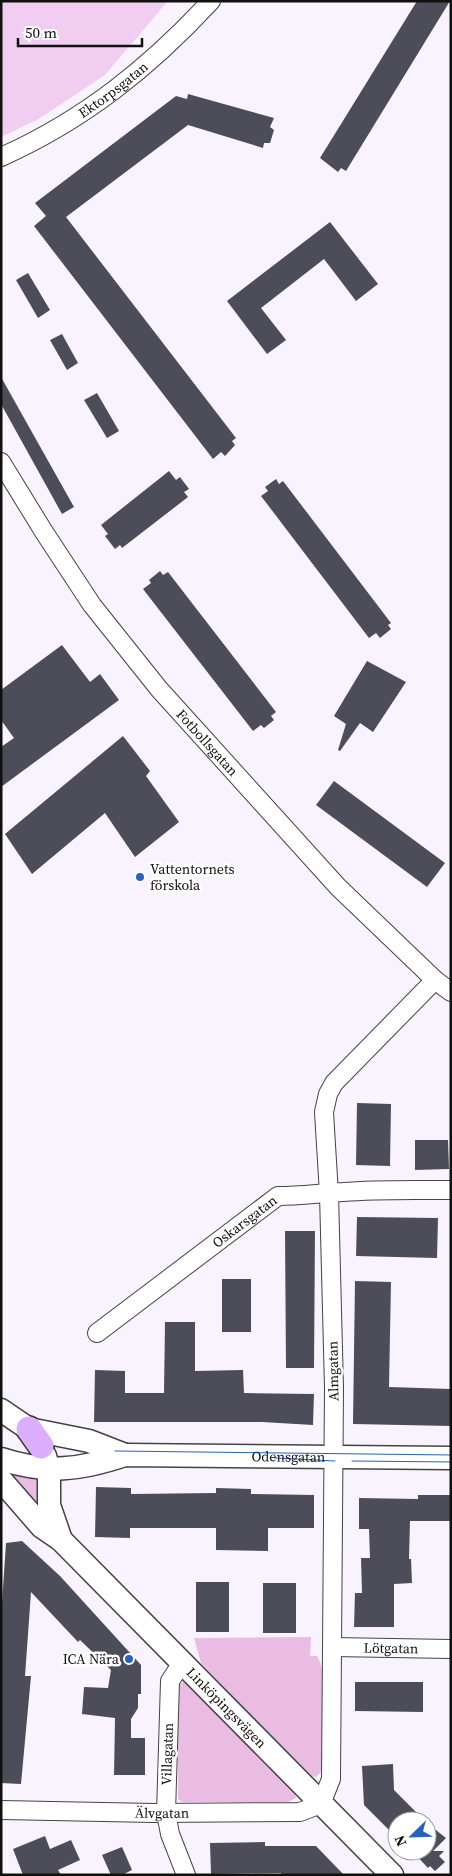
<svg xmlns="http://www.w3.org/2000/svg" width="452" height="1876" viewBox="0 0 452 1876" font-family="'Source Serif 4',serif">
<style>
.green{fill:#eabce3}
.pitch{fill:#f1cef1}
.building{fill:#4d4c59}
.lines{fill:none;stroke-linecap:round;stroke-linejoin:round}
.minor-casing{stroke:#434343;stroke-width:20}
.tertiary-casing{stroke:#434343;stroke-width:25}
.secondary-casing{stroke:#323232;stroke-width:28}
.minor{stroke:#fff;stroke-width:18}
.tertiary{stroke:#fff;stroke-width:22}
.secondary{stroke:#dbaffe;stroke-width:25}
.tram{stroke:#2761c1;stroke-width:1}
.poi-dot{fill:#2761c1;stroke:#fff;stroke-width:2}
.labels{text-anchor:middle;stroke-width:5;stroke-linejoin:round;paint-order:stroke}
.street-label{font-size:14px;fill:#101010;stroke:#fff}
.poi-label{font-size:14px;fill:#101010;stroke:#fff;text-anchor:start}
</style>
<rect width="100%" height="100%" fill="#f9f3ff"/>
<path class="green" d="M7,1469L40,1475L39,1504L36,1505L7,1477Z
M311,1637L310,1656H317C330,1674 323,1746 322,1771L316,1777L308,1776L201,1663L194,1638Z
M184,1682L295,1792L296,1798L288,1802H182L178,1799V1690L180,1684Z"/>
<path class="pitch" d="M1,1H168L105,75L37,120L1,137Z"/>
<path class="building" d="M417,1H450L346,171L341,168L338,172L320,158Z
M188,94L274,118L270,127L274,130L270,143H264L263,148L188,125L66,217L236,438L232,441L235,445L225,456L221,452L213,459L34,226L46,216L35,203L176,96L187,99Z
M330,222L378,284L356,301L324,259L261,308L286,340L267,354L227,301Z
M28,273L50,310L38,318L16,280Z
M62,334L78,363L67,370L50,340Z
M1,377L74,507L62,514L1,404Z
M97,393L119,431L107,438L84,400Z
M169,471L176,480L180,477L189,489L184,492L188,497L122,548L120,545L115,549L105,536L108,534L101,525Z
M276,479L279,484L283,481L391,623L388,625L391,629L380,638L376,633L369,638L261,496L268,491L265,487Z
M160,571L163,575L168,572L276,712L271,716L274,720L264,728L261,725L253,731L143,589L151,583L149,580Z
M62,645L90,682L100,674L119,700L1,787V747L14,738L1,720V690Z
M367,661L406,682L373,732L360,723L340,751L338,750L346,724L334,716Z
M123,736L150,771L146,776L179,822L135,857L105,813L32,874L5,834Z
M334,781L445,863L427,887L316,805Z
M357,1103L391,1104L390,1166L356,1165Z
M415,1140H448L449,1169L415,1170Z
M357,1217L438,1218L437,1258L356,1256Z
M285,1231H315L314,1368H286Z
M222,1279H251V1332H222Z
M355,1281L391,1282L389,1387L451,1389V1426L353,1424Z
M165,1322H195V1371L243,1370L244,1393L314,1394L313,1425L262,1422H94L95,1370L125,1371V1393H164Z
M96,1487L131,1488V1494L216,1493V1488L251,1489V1494L314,1495V1528H268V1551L216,1550V1528H130V1538L95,1537Z
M418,1495H451V1521H410L409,1559H411L412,1583L394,1584V1627H354L355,1593H362L361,1558H370L369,1529H359V1498L418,1499Z
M22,1541L60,1576L141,1665V1694H138V1708L131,1719V1738H145V1775H114L115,1718L82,1714L84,1687L108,1688L111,1670L80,1640L78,1642L31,1592L25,1676H31L21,1784L1,1783V1618L6,1543Z
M196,1582H229V1632H196Z
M263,1583H296V1633H263Z
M355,1682H423V1712L355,1711Z
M393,1764L394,1790L425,1821H397V1838L364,1805L362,1766Z
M427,1823L446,1838L433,1851H444L439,1856L445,1862L435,1871L430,1866L428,1868L412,1851H427Z
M45,1836L50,1849L71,1840L80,1860L58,1870L61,1875H23L13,1849Z
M265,1842V1846H316L344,1875H281V1873L211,1874L210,1843Z
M122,1847L132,1870L122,1875H111L102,1855Z"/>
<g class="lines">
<defs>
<g id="minor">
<path id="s1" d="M1,157C84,120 150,67 211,1"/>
<path id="s2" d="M1,462L44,532L92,605L159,689L338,887L435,980L451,992"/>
<path id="s3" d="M97,1333L278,1196C300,1196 321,1193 343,1192C379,1189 415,1190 451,1190"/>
<path id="s4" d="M332,1647L451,1649"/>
<path d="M182,1663L170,1681L166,1813L170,1834L186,1875"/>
<path id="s5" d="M1,1810L154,1813L300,1812L321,1804L331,1779L334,1388L329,1194L324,1112L328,1094L334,1083L435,980"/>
</g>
<g id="tertiary">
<path d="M1,1410L29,1429L89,1441L125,1455"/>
<path d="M45,1456L49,1470V1505L61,1540"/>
<path id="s6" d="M1,1459C47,1474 80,1470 125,1455L451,1458"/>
<path id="s7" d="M1,1480L42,1527L61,1540L392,1875"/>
</g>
<path id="secondary" d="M29,1429L41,1446"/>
</defs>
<use href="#minor" class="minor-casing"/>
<use href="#tertiary" class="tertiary-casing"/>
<use href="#secondary" class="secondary-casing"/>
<use href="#minor" class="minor"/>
<use href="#tertiary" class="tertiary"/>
<use href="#secondary" class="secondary"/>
<path class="tram" d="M115,1451L451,1455
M275,1458L335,1461
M352,1461L451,1462"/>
</g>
<g class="poi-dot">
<circle cx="140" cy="877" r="5"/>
<circle cx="129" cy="1659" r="5"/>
</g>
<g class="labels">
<g class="street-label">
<text dy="5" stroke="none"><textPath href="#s1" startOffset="131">Ektorpsgatan</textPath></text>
<text dy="5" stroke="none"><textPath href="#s2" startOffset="349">Fotbollsgatan</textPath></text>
<text dy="5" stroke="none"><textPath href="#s3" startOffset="185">Oskarsgatan</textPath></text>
<text transform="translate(333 1371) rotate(-91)" y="5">Almgatan</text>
<text dy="5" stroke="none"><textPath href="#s6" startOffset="290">Odensgatan</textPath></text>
<text dy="5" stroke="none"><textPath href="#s4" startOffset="59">Lötgatan</textPath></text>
<text dy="5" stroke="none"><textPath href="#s7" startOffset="321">Linköpingsvägen</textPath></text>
<text transform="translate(167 1754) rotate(-88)" y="5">Villagatan</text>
<text dy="5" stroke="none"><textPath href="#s5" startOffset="161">Älvgatan</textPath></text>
</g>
<g class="poi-label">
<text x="150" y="874">Vattentornets<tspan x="150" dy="16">förskola</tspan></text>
<text x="119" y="1664" text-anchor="end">ICA Nära</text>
</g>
</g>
<rect width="452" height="1876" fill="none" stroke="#101010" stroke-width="5"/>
<g transform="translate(412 1836) rotate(247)"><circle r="24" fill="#ffffff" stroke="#9f9f9f"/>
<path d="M0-4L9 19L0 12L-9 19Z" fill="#2761c1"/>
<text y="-8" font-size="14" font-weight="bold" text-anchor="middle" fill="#101010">N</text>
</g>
<path d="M18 38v8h124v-8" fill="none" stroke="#101010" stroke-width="2.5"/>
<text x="25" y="38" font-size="15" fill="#101010" stroke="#ffffff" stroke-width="4" paint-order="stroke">50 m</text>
</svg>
